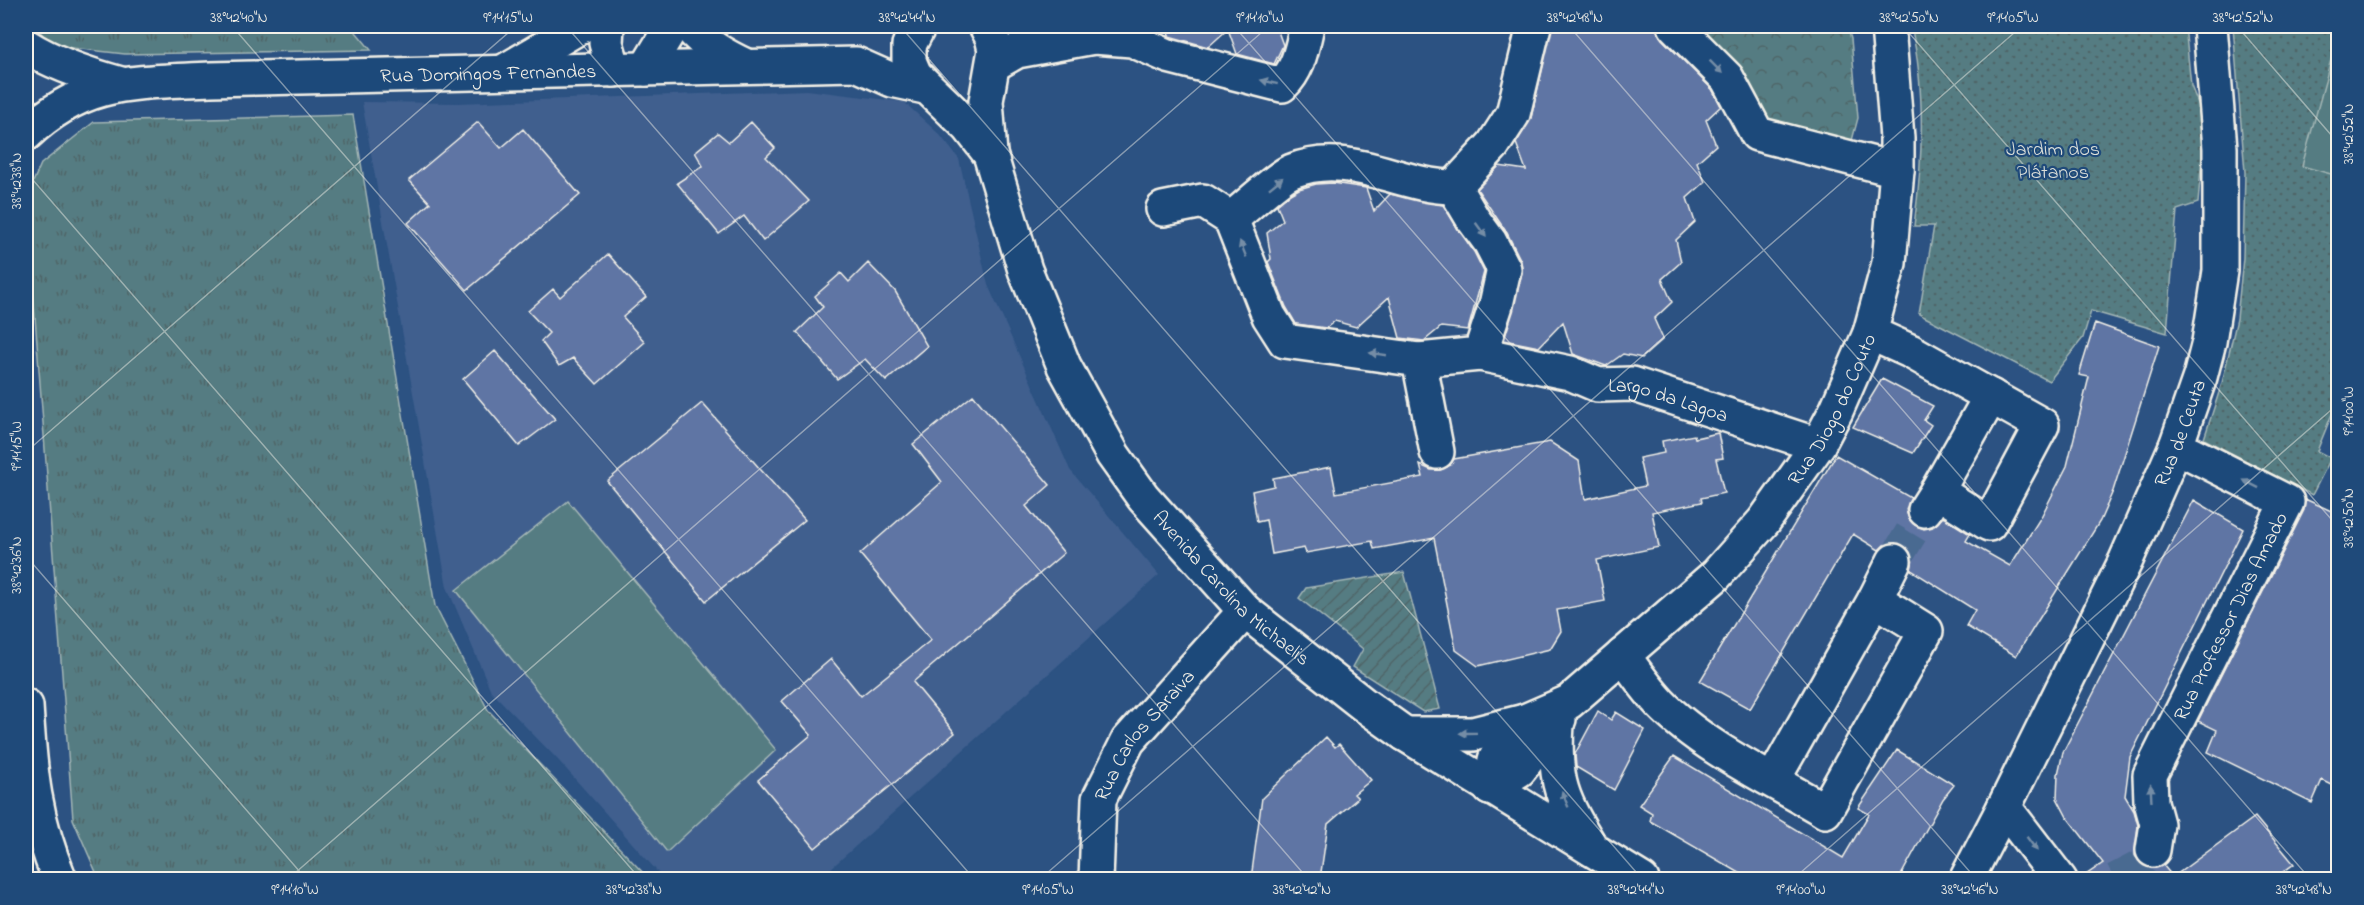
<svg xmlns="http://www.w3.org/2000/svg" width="2364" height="905" viewBox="0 0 2364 905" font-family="'Indie Flower',sans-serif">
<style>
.built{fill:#3f5f8e}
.grass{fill:url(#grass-tufts);stroke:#a4b6b5;stroke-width:1.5}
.forest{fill:url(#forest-crowns);stroke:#a4b6b5;stroke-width:1.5}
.park{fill:url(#park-dots);stroke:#a4b6b5;stroke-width:1.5}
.garden{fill:url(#garden-furrows);stroke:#a4b6b5;stroke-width:1.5}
.pitch{fill:#547c82;stroke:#a4b6b5;stroke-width:1.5}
.building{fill:#5f74a4;stroke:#f4f1e8;stroke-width:1.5}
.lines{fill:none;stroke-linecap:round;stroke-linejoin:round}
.minor-tunnel{stroke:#4a6a91;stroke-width:33;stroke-dasharray:33 16;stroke-linecap:butt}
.minor-casing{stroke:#f4f1e8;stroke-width:38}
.minor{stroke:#1f4a7a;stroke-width:33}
.oneway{fill:#748da6}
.ticks{fill:none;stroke:#f4f1e8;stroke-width:1.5;stroke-opacity:0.45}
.labels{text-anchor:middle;stroke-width:4.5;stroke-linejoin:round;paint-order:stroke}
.street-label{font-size:20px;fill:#f4f1e8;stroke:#1f4a7a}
.park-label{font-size:20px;fill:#dcdfd9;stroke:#1f4a7a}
.neatline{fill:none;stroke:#f4f1e8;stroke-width:2}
.ticks-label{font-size:15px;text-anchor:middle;fill:#f4f1e8}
</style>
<defs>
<pattern id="grass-tufts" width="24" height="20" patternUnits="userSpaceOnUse" patternTransform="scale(1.5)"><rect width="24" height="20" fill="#547c82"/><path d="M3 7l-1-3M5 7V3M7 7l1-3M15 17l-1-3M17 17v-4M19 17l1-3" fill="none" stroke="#4f6567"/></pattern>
<pattern id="forest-crowns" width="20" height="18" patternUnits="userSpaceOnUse" patternTransform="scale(1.5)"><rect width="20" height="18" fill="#547c82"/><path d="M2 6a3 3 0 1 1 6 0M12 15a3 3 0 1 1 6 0" fill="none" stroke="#4f6567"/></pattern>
<pattern id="park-dots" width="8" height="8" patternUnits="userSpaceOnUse" patternTransform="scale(1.5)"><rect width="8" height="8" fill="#547c82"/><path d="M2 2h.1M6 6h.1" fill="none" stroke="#4f6567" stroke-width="1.8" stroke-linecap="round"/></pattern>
<pattern id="garden-furrows" width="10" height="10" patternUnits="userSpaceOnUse" patternTransform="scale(1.5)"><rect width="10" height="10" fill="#547c82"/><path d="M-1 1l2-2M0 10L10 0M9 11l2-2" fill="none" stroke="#4f6567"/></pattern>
</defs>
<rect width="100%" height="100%" fill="#2c5282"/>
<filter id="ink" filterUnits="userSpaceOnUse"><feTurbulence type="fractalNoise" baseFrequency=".0167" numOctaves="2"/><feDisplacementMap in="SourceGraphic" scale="12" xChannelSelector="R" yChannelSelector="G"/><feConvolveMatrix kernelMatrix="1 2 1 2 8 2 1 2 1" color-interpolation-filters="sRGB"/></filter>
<g filter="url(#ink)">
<path class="built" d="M807,90L904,102L940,135L959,159L988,285L1070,470L1159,575L819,879H664L559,761L491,691L447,587L362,102L458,103Z"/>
<path class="grass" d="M35,26H351L371,50L125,54L63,47L44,36Z
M353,115L435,606L488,710L649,879H99L73,819L26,198L41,164L94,122Z"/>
<path class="forest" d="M1689,26H1847L1851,39L1858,118L1850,148L1771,128Z"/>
<path class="park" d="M1911,26H2185L2191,86L2205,121L2198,203L2177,210L2167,333L2091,311L2083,338L2049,381L1919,314L1934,226H1914C1923,160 1926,90 1911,26Z
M2233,26H2338V399L2317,451L2331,458L2312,495L2204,439L2222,383L2237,319L2243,258L2245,172Z"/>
<path class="garden" d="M1404,572L1440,709L1423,712L1353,667L1363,649L1299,598L1306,588Z"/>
<path class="pitch" d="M2338,34V176L2302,166Z
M568,501L776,750L667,852L456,590Z"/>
<path class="building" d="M1167,26H1276L1283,45L1274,64L1237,54L1228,29L1208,47L1169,36Z
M1552,26H1657V31L1662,39L1712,89L1721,106L1706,120L1716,145L1697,162L1705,182L1687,198L1695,222L1676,240L1681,262L1662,279L1672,302L1654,319L1663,339L1642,358L1623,354L1606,366L1573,354L1563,322L1539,347L1504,340L1522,273L1521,261L1507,233L1477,189L1499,166L1526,170L1516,143L1531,118Z
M478,122L501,148L523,129L580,195L467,290L408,223L430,203L409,180Z
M751,122L775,148L766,157L809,201L763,241L744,216L719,234L677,183L703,166L695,152L718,133L729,142Z
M1333,183L1366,188L1374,211L1390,194L1443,205L1474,252L1484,272L1468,330L1441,327L1424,341L1400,338L1389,297L1356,327L1335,321L1326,328L1296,324L1286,307L1268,262L1271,259L1267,233L1283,220L1277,205L1290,194L1299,189L1316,184Z
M608,254L646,297L623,317L645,342L597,384L573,358L559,366L541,341L549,333L528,311L553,289L560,297Z
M868,263L895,291L927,346L886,381L865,359L837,379L797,332L823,307L815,296L841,273L849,282Z
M2095,323L2159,346L2113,491L2100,521L2016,656L1966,626L1975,610L1911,570L1913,559L1910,551L1903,545L1892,542L1884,545L1879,550L1853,534L1750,709L1700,681L1836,455L1911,498L1906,510L1909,519L1915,525L1924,529L1933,527L1943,517L1970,534L1966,541L2010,566L2041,517L2067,466L2089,377L2079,375Z
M495,351L555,419L519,446L463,379Z
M1882,379L1933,406L1924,420L1931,425L1913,453L1853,427Z
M973,395L1050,485L1026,506L1064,553L913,682L955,733L815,848L758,780L811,735L782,701L831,659L861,696L931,640L860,554L942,482L913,444Z
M702,403L805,520L706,601L607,481Z
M1718,433L1723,458L1716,459L1724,493L1701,498L1702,502L1652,512L1659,547L1597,560L1605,601L1557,610L1561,631L1550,649L1478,666L1456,650L1434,538L1374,549L1372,541L1306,553L1304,548L1272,554L1266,520L1257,522L1252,491L1274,486L1273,478L1331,467L1336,493L1423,477L1420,465L1431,470H1440L1449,466L1454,459L1550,442L1579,461L1585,499L1645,486L1639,458L1664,453L1662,441L1694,435L1695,438Z
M2305,499L2338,514V788L2322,780L2312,803L2208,752L2217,730L2198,721L2304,510Z
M2194,500L2243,529L2130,757L2125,796L2134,811L2138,825L2135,856L2141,864L2150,868L2163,865L2173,877L2255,817L2294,864L2273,879H2080L2103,863L2067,817L2057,798L2058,774L2063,752Z
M1598,711L1611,720L1616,712L1645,730L1614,790L1576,767L1575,754Z
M1326,737L1335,747L1339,744L1371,780L1354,794L1358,798L1328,824L1320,879H1251L1262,798Z
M1897,750L1954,785L1943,799L1899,879H1750L1650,821L1652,813L1639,805L1674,756L1843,858L1869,814L1858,808Z"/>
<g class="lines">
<path class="minor-tunnel" d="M1894,561L1925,510
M2115,880L2140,867L2153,850"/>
<defs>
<g id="minor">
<path d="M607,26L606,43L614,70"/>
<path d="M689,26C705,45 723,55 746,66"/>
<path d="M919,26L909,45V61L915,75L969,127L990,154"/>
<path id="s1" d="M986,26L992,37L995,50L986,101L990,154L1025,270L1064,366L1113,455L1143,497L1245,611L1363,704L1405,734L1642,880"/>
<path d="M1675,26L1727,78L1757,134L1897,170"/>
<path d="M1094,37L1132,40L1168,56L1282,85C1299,69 1302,47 1307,26"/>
<path d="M26,46C54,64 88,75 121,84"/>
<path d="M994,64L1017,51L1094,37L1103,26"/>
<path d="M646,69L672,26"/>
<path d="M503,72L581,26"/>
<path id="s2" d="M26,134C85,78 135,83 211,79L856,64L892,80L925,87"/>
<path d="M1454,187L1493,145L1513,114L1534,26"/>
<path d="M1163,209L1203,201L1231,219L1269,316L1285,341L1419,360L1480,354L1496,305L1504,269L1490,242L1473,219L1454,187C1398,187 1350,148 1292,171C1279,176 1244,209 1231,219"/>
<path d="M1870,333L1910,351L2042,425L1989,524L1937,491L1925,510"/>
<path id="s3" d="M1480,354L1570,373L1598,385L1632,384L1818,445"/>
<path d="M1419,360L1437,452"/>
<path d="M1937,491L1991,396"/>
<path d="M1623,655C1635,672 1646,688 1660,703C1702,747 1773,780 1825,811L1926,631L1875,599"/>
<path d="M26,706C30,772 34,818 60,880"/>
<path d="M1557,724C1553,782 1562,800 1592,849"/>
<path d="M1405,734H1473L1525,721"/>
<path d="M1773,780L1875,599L1894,561"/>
<path id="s4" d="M1490,788L1495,760L1507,738L1525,721L1569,702L1716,575L1764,521L1818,445L1836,411L1870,333L1889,263L1897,170V138L1888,26"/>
<path d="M1490,788L1519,770L1559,719"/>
<path d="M2004,807L2060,880"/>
<path id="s5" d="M2153,850L2157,824L2151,802L2150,775L2287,502L2176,446"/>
<path id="s6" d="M1096,880L1099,799L1128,741L1245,611"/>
<path id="s7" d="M1966,880L2004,807L2126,560L2176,446L2200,377L2209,342L2220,271V148L2210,26"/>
</g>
</defs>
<use href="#minor" class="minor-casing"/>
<use href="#minor" class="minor"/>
</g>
<defs><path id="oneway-solid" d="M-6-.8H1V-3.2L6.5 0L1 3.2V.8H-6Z" transform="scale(1.5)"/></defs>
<g class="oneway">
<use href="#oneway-solid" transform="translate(1716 67) rotate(45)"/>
<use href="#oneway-solid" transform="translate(1269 82) rotate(-166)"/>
<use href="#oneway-solid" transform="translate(1276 183) rotate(-39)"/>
<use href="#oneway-solid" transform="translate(1481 230) rotate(54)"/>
<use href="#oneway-solid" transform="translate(1243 249) rotate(-112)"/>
<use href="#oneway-solid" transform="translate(1378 354) rotate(-172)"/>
<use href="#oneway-solid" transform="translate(2251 484) rotate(-153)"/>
<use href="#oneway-solid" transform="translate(1468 733) rotate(179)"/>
<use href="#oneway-solid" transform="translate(2151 793) rotate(-93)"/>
<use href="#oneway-solid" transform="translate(1565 799) rotate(-112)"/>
<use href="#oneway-solid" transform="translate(2032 844) rotate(53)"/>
</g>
</g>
<path class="ticks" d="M232,26L975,880M566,26L1309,880M900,26L1643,880M1234,26L1977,880M1569,26L2311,880M1903,26L2338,527M2237,26L2338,143M26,172L641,880M26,452L516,26M26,556L307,880M287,880L1269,26M1039,880L2022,26M1792,880L2338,404"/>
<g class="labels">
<g class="street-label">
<text dy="7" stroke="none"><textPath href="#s2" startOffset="476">Rua Domingos Fernandes</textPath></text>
<text dy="7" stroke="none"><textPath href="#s3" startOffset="195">Largo da Lagoa</textPath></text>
<text dy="7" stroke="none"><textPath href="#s4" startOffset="524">Rua Diogo do Couto</textPath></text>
<text dy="7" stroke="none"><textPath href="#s7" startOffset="496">Rua de Ceuta</textPath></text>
<text dy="7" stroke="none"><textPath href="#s1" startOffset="636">Avenida Carolina Michaelis</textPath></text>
<text dy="7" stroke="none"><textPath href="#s5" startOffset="254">Rua Professor Dias Amado</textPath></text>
<text dy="7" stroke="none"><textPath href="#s6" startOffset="160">Rua Carlos Saraiva</textPath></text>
</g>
<g class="park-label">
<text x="2053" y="155">Jardim dos<tspan x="2053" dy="23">Plátanos</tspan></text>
</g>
</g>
<rect width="2364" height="905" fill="none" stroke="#1f4a7a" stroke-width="66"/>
<rect x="33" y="33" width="2298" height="839" class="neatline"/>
<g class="ticks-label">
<text x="239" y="22">38°42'40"N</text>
<text x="508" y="22">9°14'15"W</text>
<text x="907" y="22">38°42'44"N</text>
<text x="1260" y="22">9°14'10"W</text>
<text x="1575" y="22">38°42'48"N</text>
<text x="1909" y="22">38°42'50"N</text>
<text x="2013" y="22">9°14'05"W</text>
<text x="2243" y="22">38°42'52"N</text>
<text transform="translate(2348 134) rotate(-90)" y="5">38°42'52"N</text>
<text transform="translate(16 181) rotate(-90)" y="5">38°42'38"N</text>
<text transform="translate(2348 411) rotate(-90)" y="5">9°14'00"W</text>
<text transform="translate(16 446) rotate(-90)" y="5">9°14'15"W</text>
<text transform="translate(2348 518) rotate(-90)" y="5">38°42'50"N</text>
<text transform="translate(16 565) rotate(-90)" y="5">38°42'36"N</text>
<text x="295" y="894">9°14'10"W</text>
<text x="634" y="894">38°42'38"N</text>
<text x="1048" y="894">9°14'05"W</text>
<text x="1302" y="894">38°42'42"N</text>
<text x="1636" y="894">38°42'44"N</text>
<text x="1801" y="894">9°14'00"W</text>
<text x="1970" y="894">38°42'46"N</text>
<text x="2304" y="894">38°42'48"N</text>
</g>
</svg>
